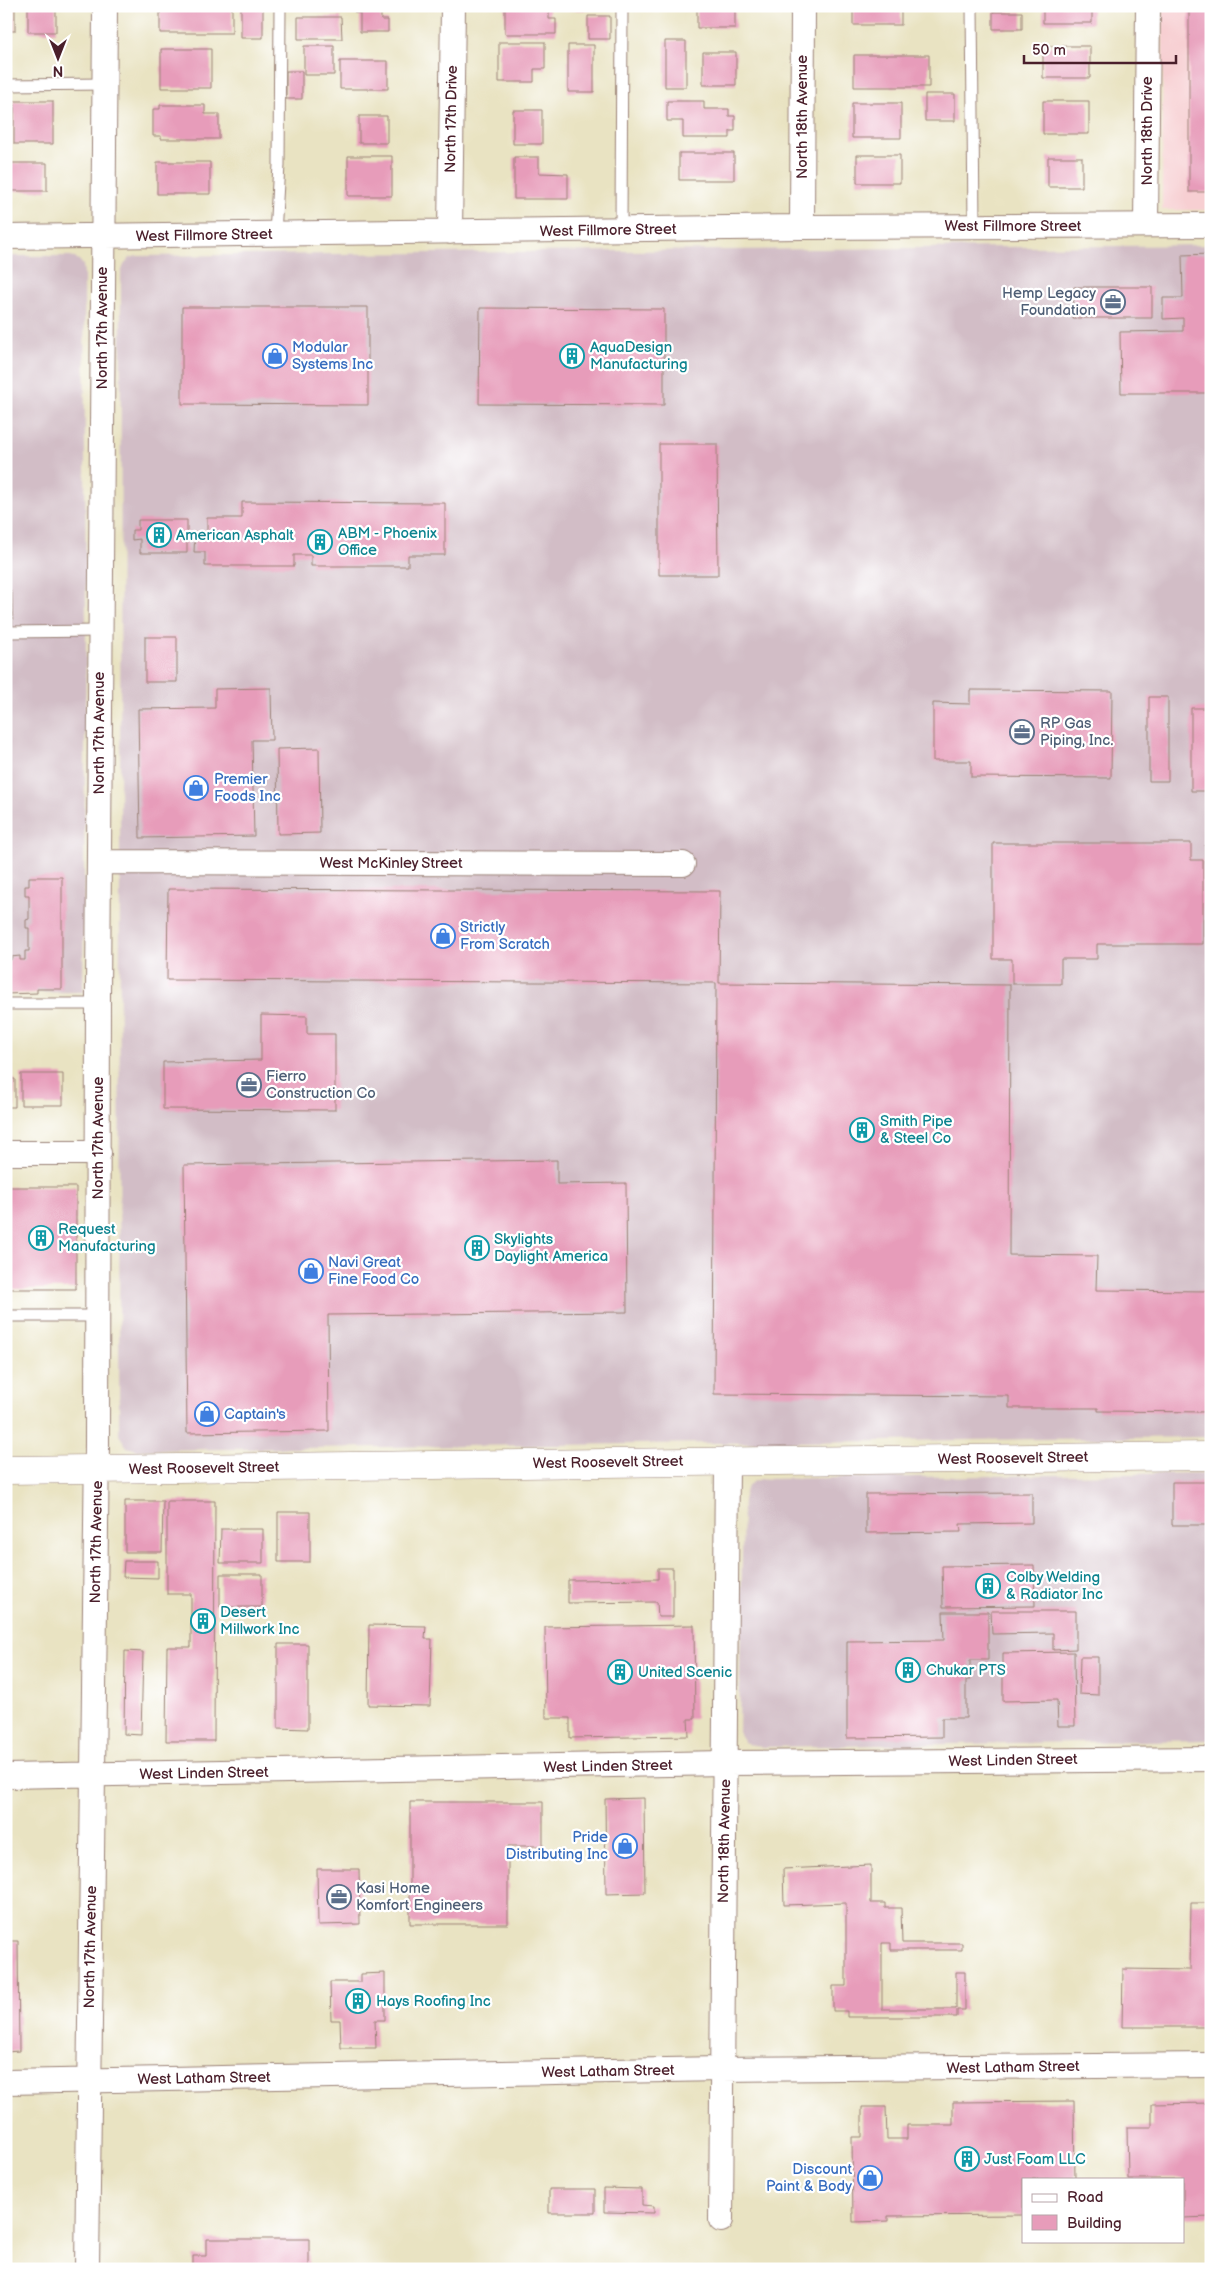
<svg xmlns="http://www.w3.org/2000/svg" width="1217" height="2275" viewBox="0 0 1217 2275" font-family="'Balsamiq Sans',sans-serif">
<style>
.built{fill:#f7cfd2}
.industrial{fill:#d2bdc6}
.building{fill:#e79cba}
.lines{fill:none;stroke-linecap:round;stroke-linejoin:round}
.service-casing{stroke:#9a8176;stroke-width:13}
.minor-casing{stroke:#9a8176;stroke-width:26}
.tertiary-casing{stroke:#9a8176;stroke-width:29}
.service{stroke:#fff;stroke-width:11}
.minor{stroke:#fff;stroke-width:24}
.tertiary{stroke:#fff;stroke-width:28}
.labels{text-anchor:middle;stroke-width:4.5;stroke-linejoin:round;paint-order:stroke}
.street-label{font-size:15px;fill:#4a1f2b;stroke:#fff}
.service-label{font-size:15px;fill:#4e5e75;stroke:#fff;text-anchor:start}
.shop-label{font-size:15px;fill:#366cbe;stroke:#fff;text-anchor:start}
.culture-label{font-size:15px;fill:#0d838f;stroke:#fff;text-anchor:start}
</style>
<rect width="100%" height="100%" fill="#fff"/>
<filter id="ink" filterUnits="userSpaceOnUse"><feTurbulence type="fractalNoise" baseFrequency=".02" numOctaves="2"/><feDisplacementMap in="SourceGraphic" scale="10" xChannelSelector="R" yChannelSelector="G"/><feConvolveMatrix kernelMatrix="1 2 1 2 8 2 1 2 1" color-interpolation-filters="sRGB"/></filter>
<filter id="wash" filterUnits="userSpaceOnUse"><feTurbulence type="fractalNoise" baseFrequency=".0096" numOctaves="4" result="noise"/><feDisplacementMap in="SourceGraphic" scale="20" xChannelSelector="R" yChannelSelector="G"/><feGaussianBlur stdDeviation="1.12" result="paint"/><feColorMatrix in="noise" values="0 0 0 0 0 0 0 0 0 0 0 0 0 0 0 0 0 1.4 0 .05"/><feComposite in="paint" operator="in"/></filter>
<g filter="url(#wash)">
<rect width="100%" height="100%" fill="#e9e3c2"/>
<path class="built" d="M1163,6H1211V210H1162Z"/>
<path class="industrial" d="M1211,245V1437L137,1450L127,1447L119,1435L121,273L124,265L130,258L137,256Z
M6,256H71L79,260L83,265L84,274L86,631L83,992L6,993Z
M1211,1473V1740L763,1747L753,1746L744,1742L739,1734L743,1500L746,1489L752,1482L760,1479Z"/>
<g id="blocks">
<path class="building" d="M6,6H15V31H6Z
M28,6H56V32H28Z
M160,6H232V33H160Z
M241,6H263V38H241Z
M355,6L381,7V20H388V32H360V13H355Z
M505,6H549V19H556V34H505Z
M568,6H589V10H568Z
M697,6H735V28H697Z
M853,6H901V25H853Z
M1043,6H1092V23H1043Z
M1189,6H1211V192H1189Z
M993,12H1022V29H993Z
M588,16H610V39H588Z
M298,17H341L342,39H298Z
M665,41H686V87H665Z
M499,42H545V69H534V82H499Z
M568,45H594V92H568Z
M304,46H334V75H304Z
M1043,46H1090V78H1043Z
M161,49H211V88H161Z
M703,52H736V85H703Z
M854,55H929V87H854Z
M340,61H388V89H340Z
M286,71H302V99H286Z
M925,94H955V121H925Z
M14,101H53V144H14Z
M667,101H704V109H729V116H735V131H730V138H683V121H667Z
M1043,101H1089V134H1043Z
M852,103H901V138H852Z
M160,105H205V114H219V139H161V136H153V109H160Z
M513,110H542V144H513Z
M359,116H387V143H359Z
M679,153H734V180H679Z
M857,155H900V183H857Z
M348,156H392V196H348Z
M514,157H539V173L568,174V199H514Z
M1048,157H1082V187H1048Z
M157,162H210V194H157Z
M6,163H47V191H6Z
M1211,254V393H1121L1120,332L1183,331V318L1163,319V298H1183L1182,255Z
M1074,287H1152V318H1073Z
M182,307H368V405L182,404Z
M480,308L664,309V405L479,404Z
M659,444H717L718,575H659Z
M242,502L445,503V555H408V566H311V555H294V566H205V552H194L195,532H207V518H242Z
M138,520H187V553H140V539L132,540V530H138Z
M145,637H177V682H145Z
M271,688L272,740H252L254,836L140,838L138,709L215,708V689Z
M970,690L1112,691L1111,778L971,777V761H933V703L970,704Z
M1149,697H1168V781H1149Z
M1191,708H1211V791H1191Z
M319,748L320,833L278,834L277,749Z
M993,843H1191V860H1203V944H1097V959H1061V984H1012V959H993Z
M1205,845H1211V863H1205Z
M29,877H62V989H37V993L6,994V960H11V957L20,956V960H25V951H29V928H26V920L29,919V895H25V886H29Z
M168,889L720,891L719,983L1010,985L1009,1255L1097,1256L1096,1290L1211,1291V1412L1098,1411V1408H1009V1396L714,1394L716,983L167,980Z
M261,1015L307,1016V1034H335V1110L163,1109V1062L261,1060Z
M21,1074H63V1105H21Z
M6,1079H15V1107H6Z
M557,1160V1184L626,1183L627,1312L328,1315L329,1431L187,1433L184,1165Z
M6,1187H76V1289H6Z
M1172,1482H1211V1525H1172Z
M1032,1493V1523L960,1524L961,1532L866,1533V1494Z
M125,1501H163L162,1552H125Z
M167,1501H215L214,1741H166L167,1647H191V1594H167Z
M278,1512H310V1562H278Z
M221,1529H263V1563H220Z
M124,1561H158V1578L123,1577Z
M1034,1565L1035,1606L943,1607L942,1566Z
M658,1568H673V1617H658L657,1602L568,1603V1580L658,1579Z
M220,1574H262V1607H220Z
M991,1611H1076V1649L1053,1650V1633L992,1634Z
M943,1612H988V1660H970V1680H966V1718H942V1737L847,1738V1641L944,1640Z
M369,1625L426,1626L425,1639H432L430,1706L368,1705Z
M694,1625L695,1719H688L689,1736L570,1738V1718H546L545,1627Z
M278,1644H308V1729L278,1728Z
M125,1651L143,1652L141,1735L124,1734Z
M1074,1652L1075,1726H1058L1057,1700L1003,1701V1653Z
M1080,1657H1098V1695L1079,1694Z
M644,1798L645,1893L606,1894L605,1799Z
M410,1802H543V1846H508V1924H410Z
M871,1865V1903H885V1908H901L902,1943H962V1950H891V1943H882V2009H956V1972H965V2010H957V2017H847V2011H833V1986H846V1903L784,1905L783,1869Z
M317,1869H359L360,1924L318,1925Z
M1191,1903H1211V2027H1122L1123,1969L1190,1970Z
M6,1941H18L19,2051L6,2052Z
M385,1973V2020H375L376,2048H341L340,2020H331L330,1982H361V1974Z
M1074,2101L1075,2179H1023V2215L888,2216V2221L853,2222L852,2137H862V2107H886L887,2139H907V2125H953V2102Z
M1211,2103V2217L1183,2218V2179H1128L1127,2127H1152V2104Z
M604,2188L642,2189V2205L654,2206V2213L604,2212Z
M549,2189H595V2213H549Z
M206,2239H309V2269H193V2256H206Z"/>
</g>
</g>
<g filter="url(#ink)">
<use href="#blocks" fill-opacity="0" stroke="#9a8176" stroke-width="1"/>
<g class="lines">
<defs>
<path id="service" d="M972,6L974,227
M6,85L106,84
M621,230L622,6
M275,234L279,165L280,6
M6,595L7,632L100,631
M6,1004H98
M6,1316H98"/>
<path id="minor" d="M1146,225L1148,6
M802,227L803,6
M450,232L453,6
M6,237L802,227L1211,225
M99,862L683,864
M6,1153H99
M6,1776L725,1763L1211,1759
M6,2082L721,2069L1211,2065
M721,2220L727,1461
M87,2269L97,1443L98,994L105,6"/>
<path id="tertiary" d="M6,1470L1211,1456"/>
</defs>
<use href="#service" class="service-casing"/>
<use href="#minor" class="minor-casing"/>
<use href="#tertiary" class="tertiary-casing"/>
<use href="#service" class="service"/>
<use href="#minor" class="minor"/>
<use href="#tertiary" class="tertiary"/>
</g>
</g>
<defs>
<symbol id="office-ring" viewBox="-11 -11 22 22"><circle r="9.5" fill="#fff" stroke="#5c6f8a" stroke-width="1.5"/><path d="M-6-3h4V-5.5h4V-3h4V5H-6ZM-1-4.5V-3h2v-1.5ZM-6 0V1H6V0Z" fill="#5c6f8a"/></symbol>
<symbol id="shop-ring" viewBox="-11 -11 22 22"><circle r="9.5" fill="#fff" stroke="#3f7fe0" stroke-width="1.5"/><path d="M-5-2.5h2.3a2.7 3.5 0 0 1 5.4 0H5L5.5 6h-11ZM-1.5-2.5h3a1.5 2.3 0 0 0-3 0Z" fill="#3f7fe0"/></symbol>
<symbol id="building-ring" viewBox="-11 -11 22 22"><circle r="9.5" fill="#fff" stroke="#0f9aa8" stroke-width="1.5"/><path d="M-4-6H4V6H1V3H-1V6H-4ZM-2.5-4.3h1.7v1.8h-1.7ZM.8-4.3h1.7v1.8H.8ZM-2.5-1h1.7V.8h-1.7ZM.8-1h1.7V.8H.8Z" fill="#0f9aa8"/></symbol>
</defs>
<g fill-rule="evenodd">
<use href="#office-ring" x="1099" y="288" width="28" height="28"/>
<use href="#shop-ring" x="261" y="342" width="28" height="28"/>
<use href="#building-ring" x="558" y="342" width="28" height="28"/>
<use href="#building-ring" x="145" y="521" width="28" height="28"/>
<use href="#building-ring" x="306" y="528" width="28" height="28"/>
<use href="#office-ring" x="1008" y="718" width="28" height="28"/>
<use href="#shop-ring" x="182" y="774" width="28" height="28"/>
<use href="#shop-ring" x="429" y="922" width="28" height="28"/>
<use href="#office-ring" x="235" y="1071" width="28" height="28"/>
<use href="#building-ring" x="848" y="1116" width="28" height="28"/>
<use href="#building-ring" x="27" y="1224" width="28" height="28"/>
<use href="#building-ring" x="463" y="1234" width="28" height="28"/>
<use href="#shop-ring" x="297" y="1257" width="28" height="28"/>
<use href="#shop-ring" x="193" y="1400" width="28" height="28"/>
<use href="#building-ring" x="974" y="1572" width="28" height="28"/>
<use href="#building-ring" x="189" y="1607" width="28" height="28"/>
<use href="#building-ring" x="894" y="1656" width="28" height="28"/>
<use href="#building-ring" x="606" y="1658" width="28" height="28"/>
<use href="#shop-ring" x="611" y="1832" width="28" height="28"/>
<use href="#office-ring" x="325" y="1883" width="28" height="28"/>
<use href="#building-ring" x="344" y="1987" width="28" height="28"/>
<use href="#building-ring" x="953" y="2145" width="28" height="28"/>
<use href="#shop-ring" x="856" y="2164" width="28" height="28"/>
</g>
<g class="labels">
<g class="street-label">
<text transform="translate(802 117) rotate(-90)" y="5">North 18th Avenue</text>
<text transform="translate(451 119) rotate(-89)" y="5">North 17th Drive</text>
<text transform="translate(1147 131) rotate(-90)" y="5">North 18th Drive</text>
<text x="1013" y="231">West Fillmore Street</text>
<text transform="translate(608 230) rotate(-1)" y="5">West Fillmore Street</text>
<text transform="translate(204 235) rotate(-1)" y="5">West Fillmore Street</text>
<text transform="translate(102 328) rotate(-90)" y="5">North 17th Avenue</text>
<text transform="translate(99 733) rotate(-90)" y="5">North 17th Avenue</text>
<text x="391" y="868">West McKinley Street</text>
<text transform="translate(98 1138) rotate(-90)" y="5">North 17th Avenue</text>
<text transform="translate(1013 1458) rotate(-1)" y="5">West Roosevelt Street</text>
<text transform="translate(608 1462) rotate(-1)" y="5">West Roosevelt Street</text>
<text transform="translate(204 1468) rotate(-1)" y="5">West Roosevelt Street</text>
<text transform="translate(96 1542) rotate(-89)" y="5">North 17th Avenue</text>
<text transform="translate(1013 1760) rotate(-1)" y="5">West Linden Street</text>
<text transform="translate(608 1766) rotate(-1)" y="5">West Linden Street</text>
<text transform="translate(204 1773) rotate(-1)" y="5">West Linden Street</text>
<text transform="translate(724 1841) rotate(-89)" y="5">North 18th Avenue</text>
<text transform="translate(90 1947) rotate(-89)" y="5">North 17th Avenue</text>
<text transform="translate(1013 2067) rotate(-1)" y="5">West Latham Street</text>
<text transform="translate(608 2071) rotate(-1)" y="5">West Latham Street</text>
<text transform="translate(204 2078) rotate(-1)" y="5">West Latham Street</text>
</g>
<g class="service-label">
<text x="1096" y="298" text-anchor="end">Hemp Legacy<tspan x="1096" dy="17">Foundation</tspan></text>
<text x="1040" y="728">RP Gas<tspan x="1040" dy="17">Piping, Inc.</tspan></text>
<text x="266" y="1081">Fierro<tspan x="266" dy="17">Construction Co</tspan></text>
<text x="356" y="1893">Kasi Home<tspan x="356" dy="17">Komfort Engineers</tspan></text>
</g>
<g class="shop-label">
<text x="292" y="352">Modular<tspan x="292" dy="17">Systems Inc</tspan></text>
<text x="214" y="784">Premier<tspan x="214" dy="17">Foods Inc</tspan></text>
<text x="460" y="932">Strictly<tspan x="460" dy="17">From Scratch</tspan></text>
<text x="328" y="1267">Navi Great<tspan x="328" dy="17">Fine Food Co</tspan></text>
<text x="224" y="1419">Captain's</text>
<text x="608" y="1842" text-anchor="end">Pride<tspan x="608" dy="17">Distributing Inc</tspan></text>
<text x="852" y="2174" text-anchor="end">Discount<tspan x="852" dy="17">Paint &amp; Body</tspan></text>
</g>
<g class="culture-label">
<text x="590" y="352">AquaDesign<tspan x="590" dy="17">Manufacturing</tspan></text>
<text x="338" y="538">ABM - Phoenix<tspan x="338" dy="17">Office</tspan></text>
<text x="176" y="540">American Asphalt</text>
<text x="880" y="1126">Smith Pipe<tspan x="880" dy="17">&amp; Steel Co</tspan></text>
<text x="58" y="1234">Request<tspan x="58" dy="17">Manufacturing</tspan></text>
<text x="494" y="1244">Skylights<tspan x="494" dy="17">Daylight America</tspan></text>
<text x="1006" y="1582">Colby Welding<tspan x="1006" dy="17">&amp; Radiator Inc</tspan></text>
<text x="220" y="1617">Desert<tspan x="220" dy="17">Millwork Inc</tspan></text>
<text x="926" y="1675">Chukar PTS</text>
<text x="638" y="1677">United Scenic</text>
<text x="376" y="2006">Hays Roofing Inc</text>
<text x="984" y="2164">Just Foam LLC</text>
</g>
</g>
<rect width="1217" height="2275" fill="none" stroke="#fff" stroke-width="25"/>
<rect x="1022" y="2178" width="162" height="65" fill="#ffffff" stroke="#b7a5aa"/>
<rect x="1032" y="2194" width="25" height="8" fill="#ffffff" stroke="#b7a5aa"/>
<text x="1067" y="2202" font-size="15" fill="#4a1f2b">Road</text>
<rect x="1032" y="2215" width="25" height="15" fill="#e79cba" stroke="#b7a5aa"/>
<text x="1067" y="2228" font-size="15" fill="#4a1f2b">Building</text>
<g transform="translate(58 58) rotate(180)" stroke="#ffffff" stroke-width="4" paint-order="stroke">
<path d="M0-4L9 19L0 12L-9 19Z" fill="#4a1f2b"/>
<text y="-8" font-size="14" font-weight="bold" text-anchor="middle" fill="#4a1f2b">N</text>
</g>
<path d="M1024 55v8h152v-8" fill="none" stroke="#4a1f2b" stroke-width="2.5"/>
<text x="1032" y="55" font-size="15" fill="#4a1f2b" stroke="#ffffff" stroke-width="4" paint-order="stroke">50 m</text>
</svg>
